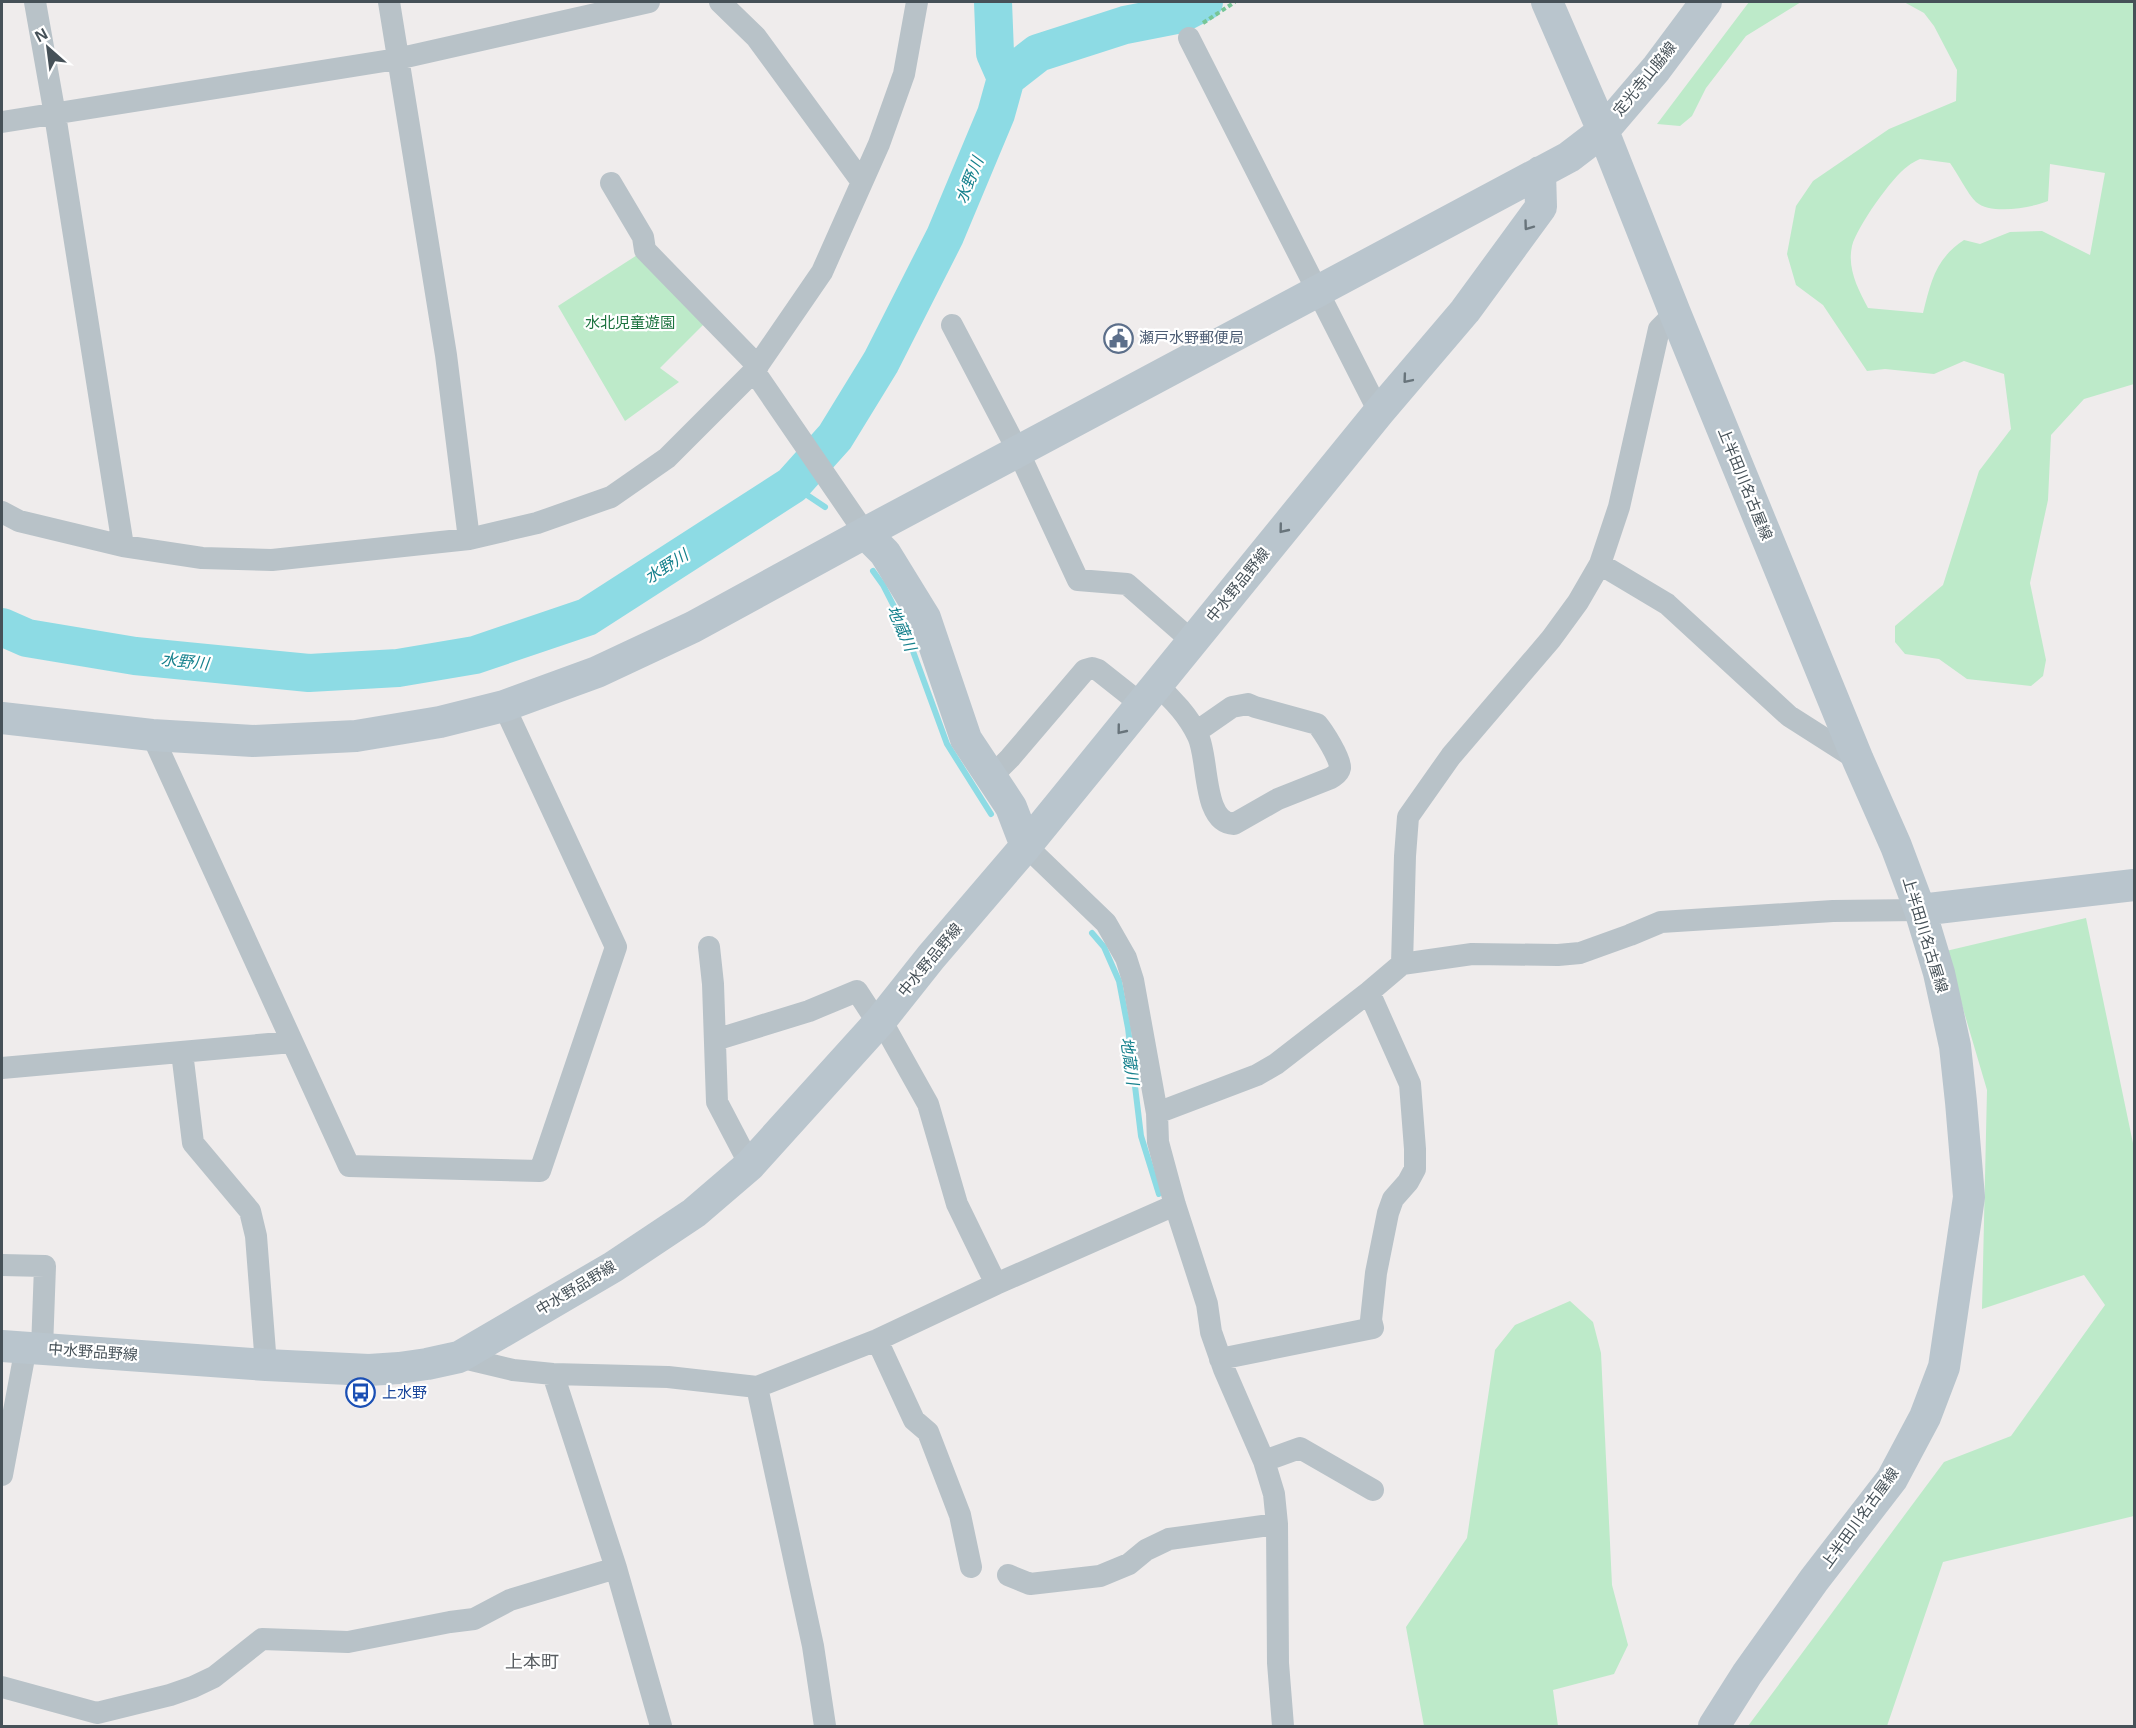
<svg xmlns="http://www.w3.org/2000/svg" width="2136" height="1728" viewBox="0 0 2136 1728" font-family="Helvetica,'Noto Sans JP',sans-serif">
<style>
.green{fill:#bdeac9;fill-rule:evenodd}
.lines{fill:none;stroke-linecap:round;stroke-linejoin:round}
.stream{stroke:#8ddbe4;stroke-width:6}
.river{stroke:#8ddbe4;stroke-width:38}
.path{stroke:#77c697;stroke-width:4;stroke-dasharray:4.5 3;stroke-linecap:butt}
.street{stroke:#b8c2c8;stroke-width:22}
.secondary{stroke:#b9c5cd;stroke-width:32}
.oneway{stroke:#68747b}
.labels{text-anchor:middle;stroke-width:4.5;stroke-linejoin:round;paint-order:stroke}
.street-label{font-size:15px;fill:#465158;stroke:#fff}
.park-label{font-size:15px;fill:#1d733f;stroke:#fff}
.service-label{font-size:15px;fill:#4e5e75;stroke:#fff;text-anchor:start}
.transit-label{font-size:15px;fill:#164399;stroke:#fff;text-anchor:start}
.water-label{font-size:16px;font-style:italic;fill:#16818d;stroke:#fff}
.quarter-label{font-size:18px;fill:#595d61;stroke:#fff}
</style>
<rect width="100%" height="100%" fill="#efecec"/>
<path class="green" d="M1749,2H1801L1746,36L1706,88L1692,116L1680,126L1657,124Z
M1904,2H2134V384L2084,399L2051,435L2048,500L2030,583L2046,660L2043,676L2031,686L1967,679L1939,659L1905,654L1895,642V626L1943,585L1979,471L2011,429L2004,374L1964,361L1934,374L1885,369L1867,371L1823,305L1796,285L1787,254L1796,206L1813,181L1889,129L1956,101L1957,70L1934,26L1924,13ZM1920,159L1950,163C1958,174 1967,193 1976,202C1991,215 2031,208 2048,201L2050,164L2105,173L2090,255L2042,231L2010,232L1980,244L1964,240C1935,259 1931,282 1923,313L1868,308C1858,289 1847,269 1852,246C1857,227 1892,177 1908,166C1911,163 1916,161 1920,159Z
M645,250L711,317L660,368L679,382L625,421L558,306Z
M2086,918L2134,1148V1516L1943,1562L1887,1726H1748L1944,1462L2011,1436L2105,1305L2084,1275L1982,1309L1987,1090L1946,951Z
M1570,1301L1593,1322L1601,1353L1612,1585L1628,1645L1614,1674L1553,1690L1558,1726H1424L1406,1627L1467,1538L1495,1350L1515,1325Z"/>
<g class="lines">
<path class="stream" d="M792,485L825,507
M873,571L883,585L903,624L947,744L991,814
M1092,933L1104,947L1119,981L1128,1028L1141,1136L1159,1194"/>
<path class="river" d="M1006,78L1038,53L1125,25L1181,14L1204,2
M2,627L27,638L135,656L309,673L398,668L475,655L587,617L792,485L835,437L881,362L945,236L996,114L1006,78L995,53L993,2"/>
<path class="path" d="M1203,23L1235,2"/>
<path class="street" d="M35,2L55,115L123,546
M389,2L446,355L469,539
M720,2L756,37L862,182
M1189,38L1379,412
M2,122L397,59L649,2
M611,183L643,237L645,250L758,366
M952,325L1018,451L1078,580L1127,584L1192,641
M754,371L865,533
M2,512L19,521L123,546L202,558L272,560L469,539L537,523L611,497L667,458L754,371L822,272L879,144L904,74L917,2
M1600,564L1667,604L1789,716L1858,760
M1156,685C1172,698 1189,717 1198,736C1209,758 1202,823 1234,824L1278,799L1331,778C1335,775 1339,774 1340,768C1341,759 1323,731 1317,724L1255,707L1248,704L1232,707L1196,732
M152,735L349,1166L540,1171L616,947L504,706
M989,773L1001,767L1010,758L1085,670L1092,668L1098,670L1141,704
M1026,846L1106,923L1126,958L1133,980L1157,1113L1158,1142L1175,1205L1207,1304L1211,1332L1224,1369L1264,1461L1274,1494L1277,1524L1278,1663L1283,1726
M709,947L713,984L717,1102L750,1165
M1402,964L1405,856L1408,817L1451,756L1551,639L1578,602L1600,564L1619,507L1659,329L1675,313
M715,1040L809,1011L857,991L872,1014L881,1020L928,1104L957,1204L996,1284
M182,1052L193,1143L250,1211L256,1236L266,1365
M2,1068L292,1042
M1157,1113L1257,1075L1276,1064L1369,992L1402,964L1472,954L1558,955L1580,953L1630,935L1661,922L1833,911L1920,910
M2,1265L45,1266L42,1349
M877,1340L914,1420L928,1432L960,1515L971,1567
M459,1357L513,1370L553,1374L668,1377L757,1387L877,1340L996,1284L1175,1205
M1220,1359L1373,1328L1371,1320L1376,1273L1388,1213L1393,1199L1408,1182L1415,1169V1149L1410,1084L1369,992
M553,1374L616,1568L661,1726
M757,1387L813,1646L825,1726
M1264,1461L1300,1448L1373,1490
M2,1475L26,1347
M1008,1575L1030,1584L1100,1576L1129,1564L1146,1550L1169,1539L1277,1524
M2,1687L97,1713L170,1695L193,1687L214,1677L262,1639L348,1642L450,1622L474,1619L510,1600L616,1568"/>
<path class="secondary" d="M1547,2L1603,131L1675,313L1858,760L1896,846L1920,910L1939,973L1955,1046L1961,1102L1969,1197L1944,1367L1925,1417L1892,1479L1814,1580L1747,1674L1714,1726
M865,533L885,553L925,618L966,739L1011,807L1026,846
M2,718L152,735L253,741L356,736L440,722L504,706L597,672L693,627L865,533L1569,157L1603,131L1656,69L1706,2
M1920,910L2134,885
M2,1346L266,1365L369,1370L399,1368L427,1364L459,1357L613,1267L694,1213L750,1165L881,1020L931,957L1026,846L1379,412L1465,311L1541,207L1540,172"/>
</g>
<defs><path id="oneway-chevron" d="M-2-3.5L2.5 0L-2 3.5" fill="none" stroke-width="1.6" stroke-linecap="round" stroke-linejoin="round" transform="scale(1.5)"/></defs>
<g class="oneway">
<use href="#oneway-chevron" transform="translate(1528 226) rotate(126)"/>
<use href="#oneway-chevron" transform="translate(1407 379) rotate(130)"/>
<use href="#oneway-chevron" transform="translate(1283 529) rotate(129)"/>
<use href="#oneway-chevron" transform="translate(1121 730) rotate(129)"/>
</g>
<defs>
<symbol id="civic-ring" viewBox="-11 -11 22 22"><circle r="9.5" fill="#fff" stroke="#5c6f8a" stroke-width="1.5"/><path d="M-.6-6.5H3V-4.5H.6V-3L4-1V1h2V6H-6V1h2V-1L-.6-3ZM-1.2 2.5V6h2.4V2.5Z" fill="#5c6f8a"/></symbol>
<symbol id="bus-ring" viewBox="-11 -11 22 22"><circle r="9.5" fill="#fff" stroke="#1a4fb4" stroke-width="1.5"/><path d="M-5-6H5V4H4V6H2V4H-2V6H-4V4H-5ZM-3.5-4V0h7V-4ZM-3.5 1.2v1.5H-2V1.2ZM2 1.2v1.5H3.5V1.2Z" fill="#1a4fb4"/></symbol>
</defs>
<g fill-rule="evenodd">
<use href="#civic-ring" x="1102" y="322" width="33" height="33"/>
<use href="#bus-ring" x="344" y="1376" width="33" height="33"/>
</g>
<g class="labels">
<g class="street-label">
<text transform="translate(1645 79) rotate(-51)" y="5">定光寺山脇線</text>
<text transform="translate(1745 484) rotate(68)" y="5">上半田川名古屋線</text>
<text transform="translate(1238 585) rotate(-51)" y="5">中水野品野線</text>
<text transform="translate(1925 935) rotate(73)" y="5">上半田川名古屋線</text>
<text transform="translate(930 960) rotate(-50)" y="5">中水野品野線</text>
<text transform="translate(576 1288) rotate(-31)" y="5">中水野品野線</text>
<text transform="translate(93 1352) rotate(4)" y="5">中水野品野線</text>
<text transform="translate(1860 1518) rotate(-54)" y="5">上半田川名古屋線</text>
</g>
<g class="park-label">
<text x="630" y="328">水北児童遊園</text>
</g>
<g class="service-label">
<text x="1139" y="343">瀬戸水野郵便局</text>
</g>
<g class="transit-label">
<text x="382" y="1398">上水野</text>
</g>
<g class="water-label">
<text transform="translate(969 180) rotate(-68)" y="6">水野川</text>
<text transform="translate(666 566) rotate(-33)" y="6">水野川</text>
<text transform="translate(902 628) rotate(66)" y="6">地蔵川</text>
<text transform="translate(185 661) rotate(6)" y="6">水野川</text>
<text transform="translate(1130 1061) rotate(82)" y="6">地蔵川</text>
</g>
<g class="quarter-label">
<text x="532" y="1668">上本町</text>
</g>
</g>
<rect width="2136" height="1728" fill="none" stroke="#465158" stroke-width="6"/>
<g transform="translate(48 48) rotate(332)" stroke="#ffffff" stroke-width="4.5" paint-order="stroke">
<path d="M0-4.5L10 22L0 15L-10 22Z" fill="#465158"/>
<text y="-9" font-size="16" font-weight="bold" text-anchor="middle" fill="#465158">N</text>
</g>
</svg>
